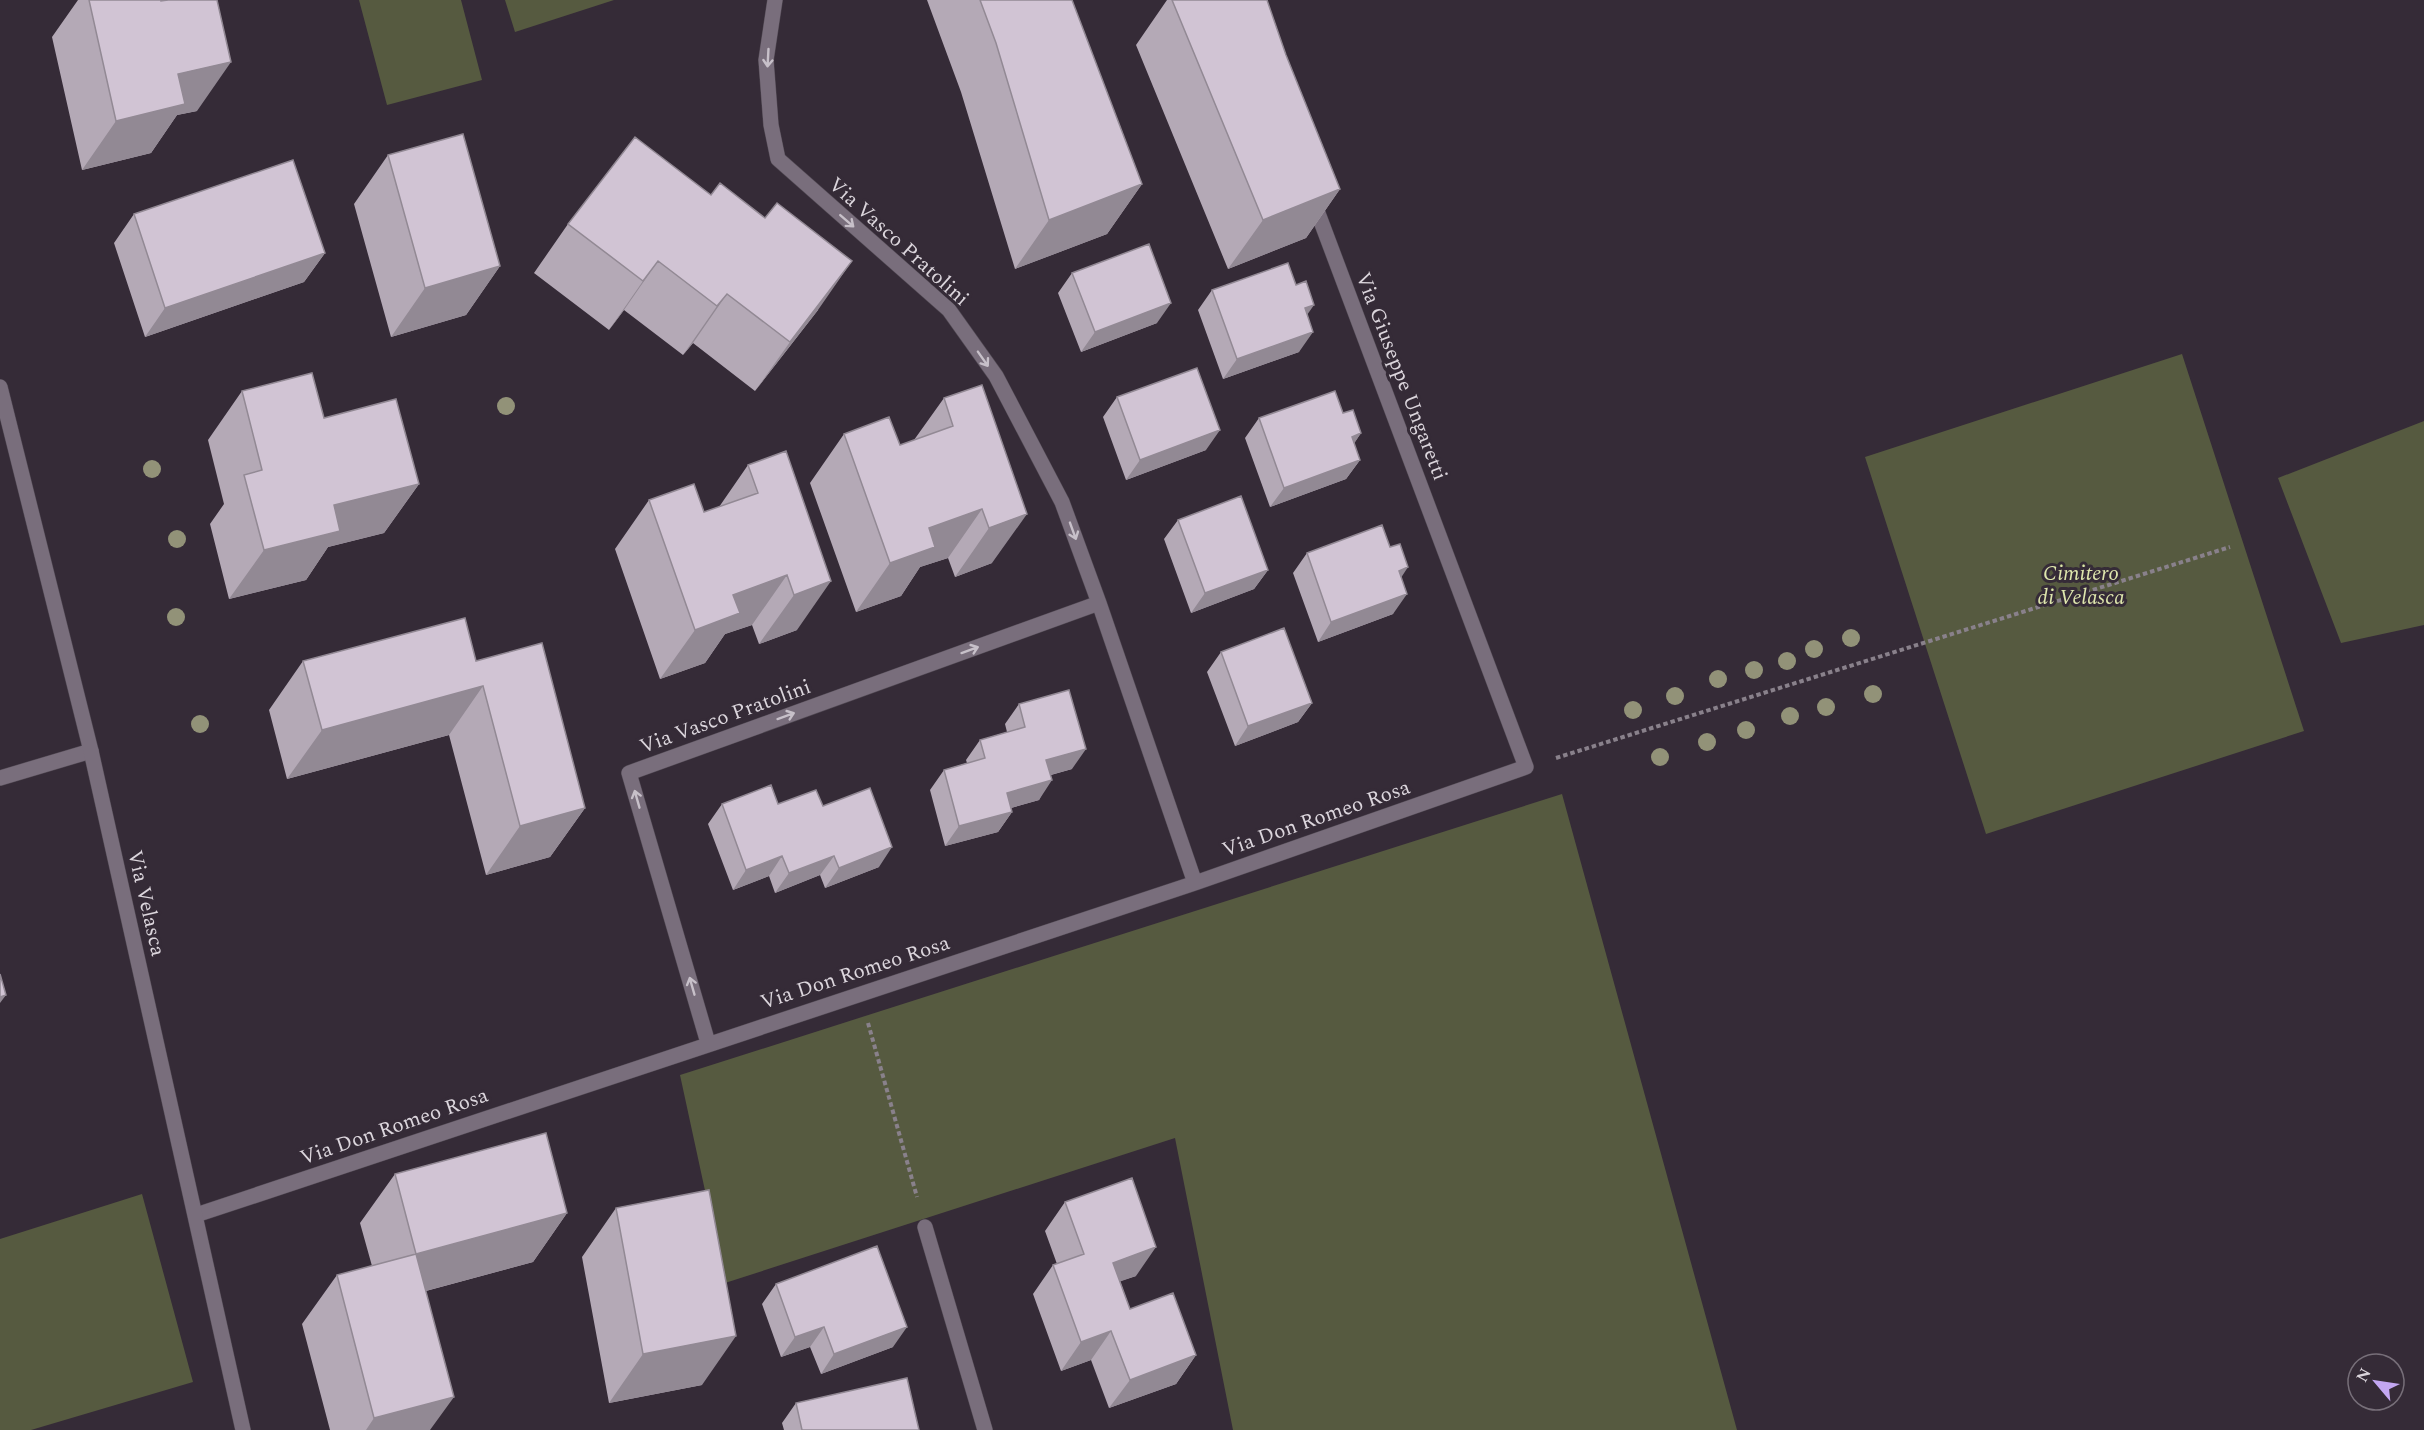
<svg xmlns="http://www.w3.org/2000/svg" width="2424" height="1430" viewBox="0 0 2424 1430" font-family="Spectral,serif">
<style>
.green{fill:#565a40}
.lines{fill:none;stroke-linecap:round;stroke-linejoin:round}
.street-casing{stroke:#514953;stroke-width:16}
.secondary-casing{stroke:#514953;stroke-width:16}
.path{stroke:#89818b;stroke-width:4;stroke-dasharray:4.5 3;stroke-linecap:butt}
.street{stroke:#796e7c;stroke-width:15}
.secondary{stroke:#796e7c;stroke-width:15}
.tree{fill:#929278}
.wall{fill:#b4a9b6}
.shaded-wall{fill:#928994}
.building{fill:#d1c4d4;stroke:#928994;stroke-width:1.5}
.oneway{stroke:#c7c0c9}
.labels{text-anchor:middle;stroke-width:6;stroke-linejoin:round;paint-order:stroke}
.street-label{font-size:21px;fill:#dbd5dc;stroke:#352b37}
.park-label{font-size:21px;font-style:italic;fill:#dee6ad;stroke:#352b37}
</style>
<rect width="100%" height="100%" fill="#352b37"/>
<path class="green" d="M359,0H461L482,80L387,105Z
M505,0H614L515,32Z
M2182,354L2304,731L1986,834L1865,457Z
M2424,421V625L2341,643L2278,478Z
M1562,794L1737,1430H1233L1175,1138L725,1283L680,1075Z
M142,1194L193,1382L31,1430H0V1239Z"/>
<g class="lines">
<defs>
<path id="street" d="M775,0L766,60L771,125L778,159L949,310L996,376L1062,502L1099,603L1195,883
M0,778L91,751
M708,1043L629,773L1099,603
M196,1215L1195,883L1526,767L1313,200
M925,1227L985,1430"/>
<path id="secondary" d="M0,387L91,751L243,1430"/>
</defs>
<use href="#street" class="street-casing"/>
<use href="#secondary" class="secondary-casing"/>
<path class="path" d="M1556,758L2230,547
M868,1023L917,1197"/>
<use href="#street" class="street"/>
<use href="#secondary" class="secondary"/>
</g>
<g class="tree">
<circle cx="506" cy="406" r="9"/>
<circle cx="152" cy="469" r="9"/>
<circle cx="177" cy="539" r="9"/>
<circle cx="176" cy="617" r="9"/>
<circle cx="1851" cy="638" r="9"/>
<circle cx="1814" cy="649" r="9"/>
<circle cx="1787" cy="661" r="9"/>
<circle cx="1754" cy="670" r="9"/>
<circle cx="1718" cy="679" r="9"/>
<circle cx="1873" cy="694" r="9"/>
<circle cx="1675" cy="696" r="9"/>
<circle cx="1826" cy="707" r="9"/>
<circle cx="1633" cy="710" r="9"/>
<circle cx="1790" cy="716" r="9"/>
<circle cx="200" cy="724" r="9"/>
<circle cx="1746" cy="730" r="9"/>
<circle cx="1707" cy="742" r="9"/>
<circle cx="1660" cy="757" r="9"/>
</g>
<path class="wall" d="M78,0H161L197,111L177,115L151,153L82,170L52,37Z
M927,0H1072L1142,184L1107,234L1015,269L961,92Z
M1167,0H1267L1286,55L1340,189L1306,238L1228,269L1136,45Z
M388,155L500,266L466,315L391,337L354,204Z
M134,214L325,253L304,282L145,337L114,243Z
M568,224L818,310L755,391L693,343L683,355L624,310L609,330L534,273Z
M1072,273L1157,323L1081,352L1058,293Z
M1212,290L1307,315L1299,352L1223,379L1198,310Z
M982,385L992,563L955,577L948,558L920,567L901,596L856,612L810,483L844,434L900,445L914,440L944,398Z
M242,391L324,418L419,484L384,533L328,547L306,580L229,599L210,524L224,504L208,440Z
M1117,397L1206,450L1126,480L1103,417Z
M1343,413L1361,433L1354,443L1360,460L1346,479L1270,507L1245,438L1259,418Z
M786,451L797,630L759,644L752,625L725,634L705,663L660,679L615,549L649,500L704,512L719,507L748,465Z
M1178,520L1268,570L1254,589L1191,613L1164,539Z
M1307,553L1401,578L1393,614L1318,642L1293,573Z
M1221,652L1312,703L1298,722L1235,746L1207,672Z
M303,661H476L585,808L550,857L486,875L449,735L287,779L269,710Z
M1019,704L1072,769L1051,775L1039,800L1011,808L1012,812L998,832L945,846L930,790L944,770L967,763L966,760L980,740L1007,732L1005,724Z
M722,804L823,806L879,867L825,888L820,875L775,893L769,876L733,890L708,824Z
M395,1174L567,1213L533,1262L426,1291L430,1430H330L302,1324L337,1275L372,1266L360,1223Z
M1065,1202L1136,1276L1120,1281L1130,1309L1196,1355L1176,1384L1109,1408L1091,1360L1061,1371L1033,1294L1053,1265L1057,1264L1045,1231Z
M616,1208L702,1385L609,1403L582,1257Z
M776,1284L893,1347L821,1374L810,1347L781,1357L762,1304Z
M796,1403L919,1430H784L782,1423Z"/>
<path class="shaded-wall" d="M231,62L197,111L177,115L151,153L82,170L116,121L178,74Z
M1142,184L1107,234L1015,269L1049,220Z
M1340,189L1306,238L1228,269L1263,220Z
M325,253L304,282L145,337L165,308Z
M658,261L624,310L609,330L643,281Z
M852,261L818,310L755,391L790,342Z
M500,266L466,315L391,337L425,288Z
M727,294L693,343L683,355L717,306Z
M1171,303L1157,323L1081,352L1095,332Z
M1314,305L1300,325L1305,308Z
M1313,332L1299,352L1223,379L1237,359Z
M1220,430L1206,450L1126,480L1140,460Z
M1361,433L1348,453L1352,437Z
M1360,460L1346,479L1270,507L1284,488Z
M419,484L384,533L328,547L306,580L229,599L264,550L334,505Z
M982,509L948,558L920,567L901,596L856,612L890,563L929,528Z
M1027,514L992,563L955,577L989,528Z
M1408,567L1395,587L1399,571Z
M1268,570L1254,589L1191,613L1205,593Z
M787,575L752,625L725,634L705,663L660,679L695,630L733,595Z
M831,581L797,630L759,644L794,595Z
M1407,594L1393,614L1318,642L1331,622Z
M483,686L449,735L287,779L322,730Z
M1312,703L1298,722L1235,746L1248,726Z
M1086,749L1072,769L1032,780L1046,760Z
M1052,780L1039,800L993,813L1007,793Z
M585,808L550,857L486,875L520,826Z
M1012,812L998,832L945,846L959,826Z
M892,847L879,867L825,888L839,868Z
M782,856L769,876L733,890L746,870Z
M834,856L820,875L775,893L789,873Z
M6,995L0,1003V997Z
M567,1213L533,1262L381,1303L416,1254Z
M1156,1247L1136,1276L1093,1291L1113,1263Z
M824,1327L810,1347L781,1357L795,1337Z
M907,1327L893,1347L821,1374L834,1354Z
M1111,1331L1091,1360L1061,1371L1081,1342Z
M736,1336L702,1385L609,1403L643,1354Z
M1196,1355L1176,1384L1109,1408L1130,1380Z
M454,1397L430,1430H366L374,1418Z"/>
<path class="building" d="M89,0H161V1L168,0H217L231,62L178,74L185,104L116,121Z
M980,0H1072L1142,184L1049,220L996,43Z
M1172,0H1267L1286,55L1340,189L1263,220Z
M463,134L500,266L425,288L388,155Z
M635,137L711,195L720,183L765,218L777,203L852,261L790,342L727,294L717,306L658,261L643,281L568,224Z
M293,160L325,253L165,308L134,214Z
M1149,244L1171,303L1095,332L1072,273Z
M1288,263L1296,285L1306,281L1314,305L1305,308L1313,332L1237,359L1212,290Z
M1197,368L1220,430L1140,460L1117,397Z
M312,373L324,418L396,399L419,484L334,505L340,531L264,550L244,475L262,470L242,391Z
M982,385L1027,514L989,528L982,509L929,528L935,547L890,563L844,434L889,417L900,445L953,426L944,398Z
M1335,391L1343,413L1353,410L1361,433L1352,437L1360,460L1284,488L1259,418Z
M786,451L831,581L794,595L787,575L733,595L740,613L695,630L649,500L694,484L704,512L758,493L748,465Z
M1241,496L1268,570L1205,593L1178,520Z
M1382,525L1390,547L1400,544L1408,567L1399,571L1407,594L1331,622L1307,553Z
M465,618L476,661L542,643L585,808L520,826L483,686L322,730L303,661Z
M1284,628L1312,703L1248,726L1221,652Z
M1069,690L1086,749L1046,760L1052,780L1007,793L1012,812L959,826L944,770L985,758L980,740L1025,727L1019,704Z
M771,785L778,804L816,790L823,806L870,788L892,847L839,868L834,856L789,873L782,856L746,870L722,804Z
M0,974L6,995L0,997Z
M546,1133L567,1213L416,1254L395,1174Z
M1132,1178L1156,1247L1113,1263L1130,1309L1173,1293L1196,1355L1130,1380L1111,1331L1081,1342L1053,1265L1084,1254L1065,1202Z
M709,1190L736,1336L643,1354L616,1208Z
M877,1246L907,1327L834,1354L824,1327L795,1337L776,1284Z
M416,1254L454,1397L374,1418L337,1275Z
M907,1378L919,1430H802L796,1403Z"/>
<defs><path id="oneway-shaft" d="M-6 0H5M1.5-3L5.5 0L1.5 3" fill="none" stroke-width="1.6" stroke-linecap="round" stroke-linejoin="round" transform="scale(1.5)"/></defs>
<g class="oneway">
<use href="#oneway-shaft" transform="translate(768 58) rotate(93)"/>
<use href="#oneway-shaft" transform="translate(847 221) rotate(41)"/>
<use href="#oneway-shaft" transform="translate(983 359) rotate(55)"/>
<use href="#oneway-shaft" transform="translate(1073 531) rotate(70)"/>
<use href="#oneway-shaft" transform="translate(970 650) rotate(-20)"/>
<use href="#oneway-shaft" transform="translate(786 716) rotate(-20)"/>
<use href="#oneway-shaft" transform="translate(637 799) rotate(-106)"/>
<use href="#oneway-shaft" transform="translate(692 986) rotate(-106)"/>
</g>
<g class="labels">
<g class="street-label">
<text transform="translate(899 241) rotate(42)" y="7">Via Vasco Pratolini</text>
<text transform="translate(1402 376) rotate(69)" y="7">Via Giuseppe Ungaretti</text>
<text transform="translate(725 716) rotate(-20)" y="7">Via Vasco Pratolini</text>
<text transform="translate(1316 818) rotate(-19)" y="7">Via Don Romeo Rosa</text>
<text transform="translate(147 903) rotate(77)" y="7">Via Velasca</text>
<text transform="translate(855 972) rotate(-18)" y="7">Via Don Romeo Rosa</text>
<text transform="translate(394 1126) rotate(-19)" y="7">Via Don Romeo Rosa</text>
</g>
<g class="park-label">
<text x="2081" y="580">Cimitero<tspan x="2081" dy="24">di Velasca</tspan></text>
</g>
</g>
<g transform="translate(2376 1382) rotate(299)"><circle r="28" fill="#352b37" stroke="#776f79" stroke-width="1.5"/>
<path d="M0-4.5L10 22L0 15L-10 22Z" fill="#c3a7f2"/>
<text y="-9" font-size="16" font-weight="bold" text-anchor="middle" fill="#dbd5dc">N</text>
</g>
</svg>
